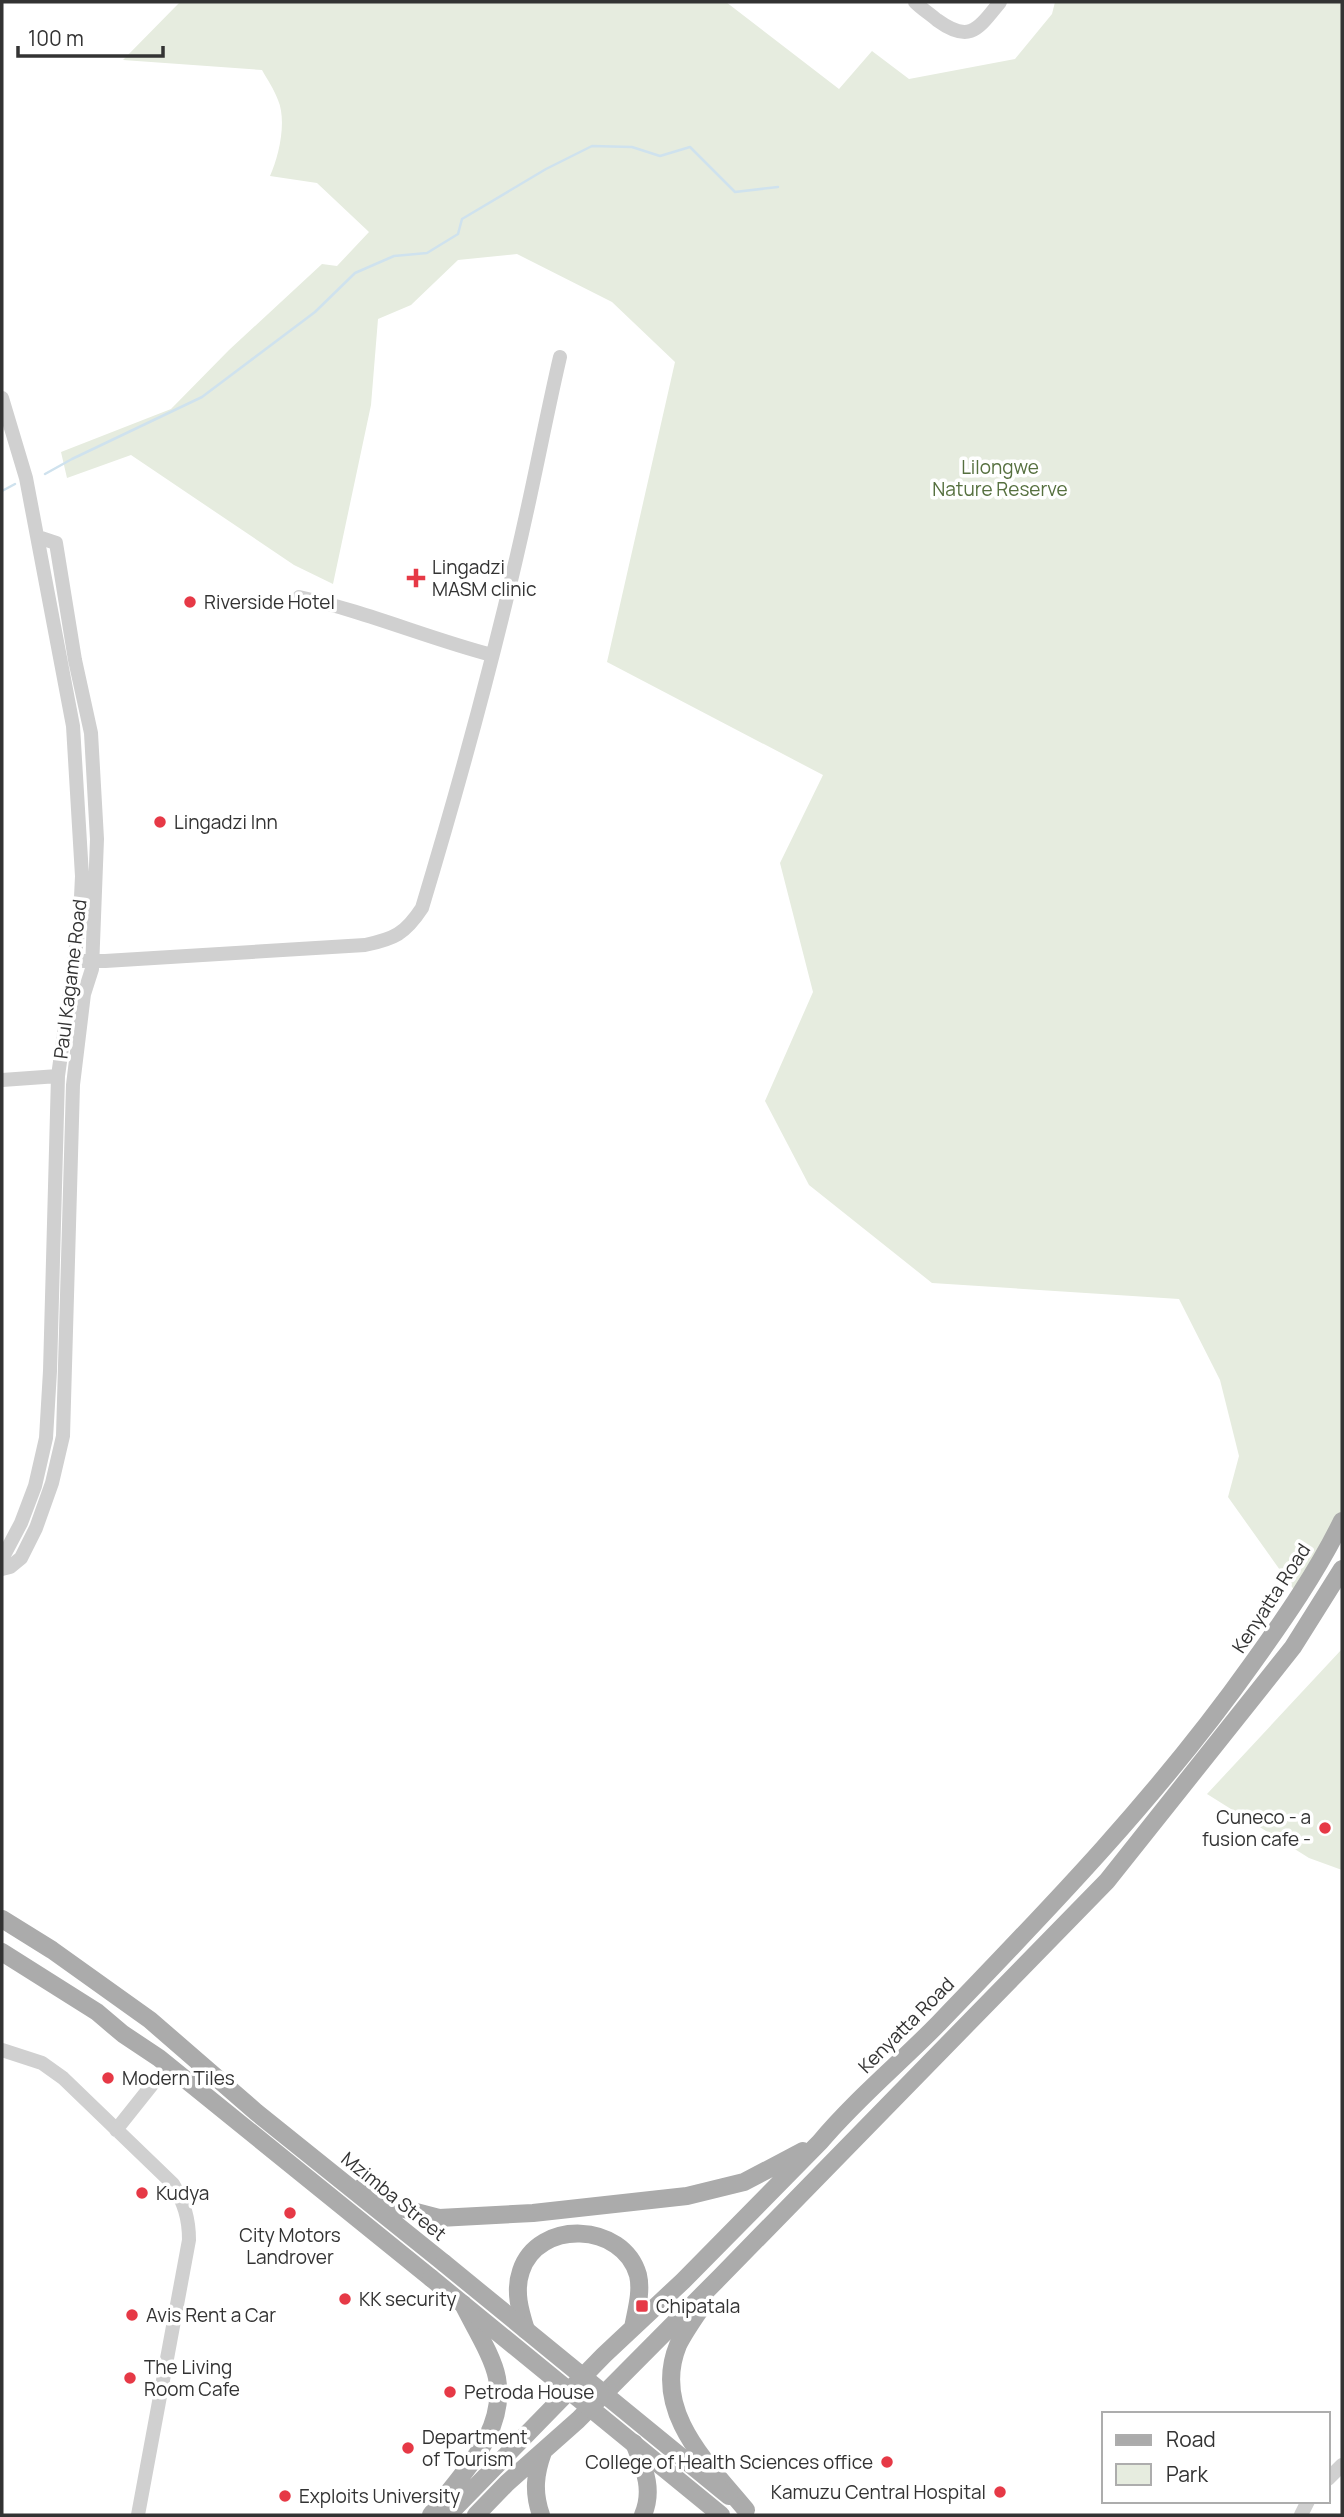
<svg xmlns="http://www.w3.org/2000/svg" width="1344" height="2517" viewBox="0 0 1344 2517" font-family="Manrope,sans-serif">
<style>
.green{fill:#e6ecdf}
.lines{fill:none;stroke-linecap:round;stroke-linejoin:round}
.stream{stroke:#cfe2ee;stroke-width:2.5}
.minor{stroke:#d0d0d0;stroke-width:14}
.major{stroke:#ababab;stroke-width:18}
.major-bridge{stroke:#ababab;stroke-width:18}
.poi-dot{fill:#e63946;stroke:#fff;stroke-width:2.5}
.labels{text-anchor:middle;stroke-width:7;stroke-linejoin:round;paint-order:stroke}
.park-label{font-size:19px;fill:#56703f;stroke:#fff}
.poi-label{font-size:19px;fill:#333;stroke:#fff;text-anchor:start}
.street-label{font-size:19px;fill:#333;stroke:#fff}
</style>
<rect width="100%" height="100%" fill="#fff"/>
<path class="green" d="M180,2H726L839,89L872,51L909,79L1015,59L1052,14L1055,2H1342V1520L1302,1601L1228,1497L1239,1456L1220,1380L1179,1299L932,1283L809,1185L765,1101L813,992L780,863L823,775L607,662L675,362L612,302L517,254L458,260L411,305L378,319L371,405L333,584L294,565L131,455L67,478L61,452L171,409L229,350L322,264L337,266L369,232L317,183L270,176C279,156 287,121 278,100C274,89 267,79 262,70L123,60Z
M1342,1649V1870L1309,1858L1207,1794Z"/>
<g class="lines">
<path class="stream" d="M45,474L72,459L202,397L315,312L355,273L394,256L427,253L458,234L462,219L546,169L592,146L632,147L660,156L690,147L735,192L778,187
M2,491L15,484"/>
<path class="minor" d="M915,2C922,9 930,14 937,20C970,44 978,29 1000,2
M2,398L26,478L73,726L82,876L80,918L58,1076L50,1371L46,1438L35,1486L21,1523L2,1559
M299,597C365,611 427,638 492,655
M83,961H105L365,945C394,939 405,934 422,908C463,772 500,636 530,497C540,451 549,404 560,357
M2,1080L58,1076
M2,1569L10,1567L21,1558L36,1528L52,1483L63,1436L73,1085L84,994L92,969L97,839L91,733L75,660L56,543L38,537
M2,2050L42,2063L63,2078L173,2184C184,2203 189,2218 189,2240L138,2515
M116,2130L167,2066
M1328,2479L1342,2465
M1301,2515L1308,2501"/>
<path class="major" d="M2,1919L52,1950L150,2020L256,2112L444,2263
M2,1952L97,2012L123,2034L159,2058L431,2278
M363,2186L397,2207L439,2218L533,2213L687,2196L744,2182L803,2151
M704,2304C695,2317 685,2331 678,2345C651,2411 708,2464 746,2510
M526,2330C520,2311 514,2291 521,2271C538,2219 623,2222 638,2275C642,2292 636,2311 633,2328
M634,2443C644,2468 654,2489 643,2515
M431,2515C460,2474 507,2434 497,2378C493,2356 473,2325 463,2304
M448,2515L604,2355L683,2281L820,2142C856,2099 900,2063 939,2023C1050,1908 1160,1794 1252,1664C1285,1618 1317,1572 1342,1521
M476,2515L507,2483L578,2420L720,2277L1107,1881L1293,1647L1342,1569
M541,2515C533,2492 535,2474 543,2452"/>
<path class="major-bridge" d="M444,2263L729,2496
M431,2278L721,2515"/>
</g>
<g class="poi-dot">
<path d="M412.5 567.5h7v7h7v7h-7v7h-7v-7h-7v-7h7z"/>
<circle cx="190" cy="602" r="7"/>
<circle cx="160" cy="822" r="7"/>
<circle cx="1325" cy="1828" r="7"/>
<circle cx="108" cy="2078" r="7"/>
<circle cx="142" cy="2193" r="7"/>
<circle cx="290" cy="2213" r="7"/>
<circle cx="345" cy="2299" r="7"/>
<rect x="635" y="2299" width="14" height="14" rx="3.5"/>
<circle cx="132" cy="2315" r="7"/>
<circle cx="130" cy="2378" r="7"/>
<circle cx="450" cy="2392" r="7"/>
<circle cx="408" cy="2448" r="7"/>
<circle cx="887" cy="2462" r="7"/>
<circle cx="1000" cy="2492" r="7"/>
<circle cx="285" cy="2496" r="7"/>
</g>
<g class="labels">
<g class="park-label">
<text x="1000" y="474">Lilongwe<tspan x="1000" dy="22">Nature Reserve</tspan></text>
</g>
<g class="poi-label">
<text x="432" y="574">Lingadzi<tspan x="432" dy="22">MASM clinic</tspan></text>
<text x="204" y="609">Riverside Hotel</text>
<text x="174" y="829">Lingadzi Inn</text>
<text x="1311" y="1824" text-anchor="end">Cuneco - a<tspan x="1311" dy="22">fusion cafe -</tspan></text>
<text x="122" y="2085">Modern Tiles</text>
<text x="156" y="2200">Kudya</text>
<text x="290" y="2242" text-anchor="middle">City Motors<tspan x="290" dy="22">Landrover</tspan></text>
<text x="359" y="2306">KK security</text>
<text x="656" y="2313">Chipatala</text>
<text x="146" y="2322">Avis Rent a Car</text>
<text x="144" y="2374">The Living<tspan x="144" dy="22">Room Cafe</tspan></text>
<text x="464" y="2399">Petroda House</text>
<text x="422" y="2444">Department<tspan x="422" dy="22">of Tourism</tspan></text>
<text x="873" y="2469" text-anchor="end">College of Health Sciences office</text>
<text x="986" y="2499" text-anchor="end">Kamuzu Central Hospital</text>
<text x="299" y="2503">Exploits University</text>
</g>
<g class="street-label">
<text transform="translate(70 979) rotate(-83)" y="7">Paul Kagame Road</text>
<text transform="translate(1271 1598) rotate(-57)" y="7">Kenyatta Road</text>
<text transform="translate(906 2025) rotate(-45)" y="7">Kenyatta Road</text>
<text transform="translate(394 2196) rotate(39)" y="7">Mzimba Street</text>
</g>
</g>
<rect width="1344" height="2517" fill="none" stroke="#333333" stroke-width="7"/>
<rect x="1102" y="2412" width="228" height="91" fill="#ffffff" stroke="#adadad" stroke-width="2"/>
<rect x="1116" y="2435" width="35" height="10" fill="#ababab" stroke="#adadad" stroke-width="2"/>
<text x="1166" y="2447" font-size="21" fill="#333333">Road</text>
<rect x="1116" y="2464" width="35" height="21" fill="#e6ecdf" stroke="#adadad" stroke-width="2"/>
<text x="1166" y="2482" font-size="21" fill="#333333">Park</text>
<path d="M18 46v10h145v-10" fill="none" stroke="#333333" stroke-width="3.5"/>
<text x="28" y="46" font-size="21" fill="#333333" stroke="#ffffff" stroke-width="5" paint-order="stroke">100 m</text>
</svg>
